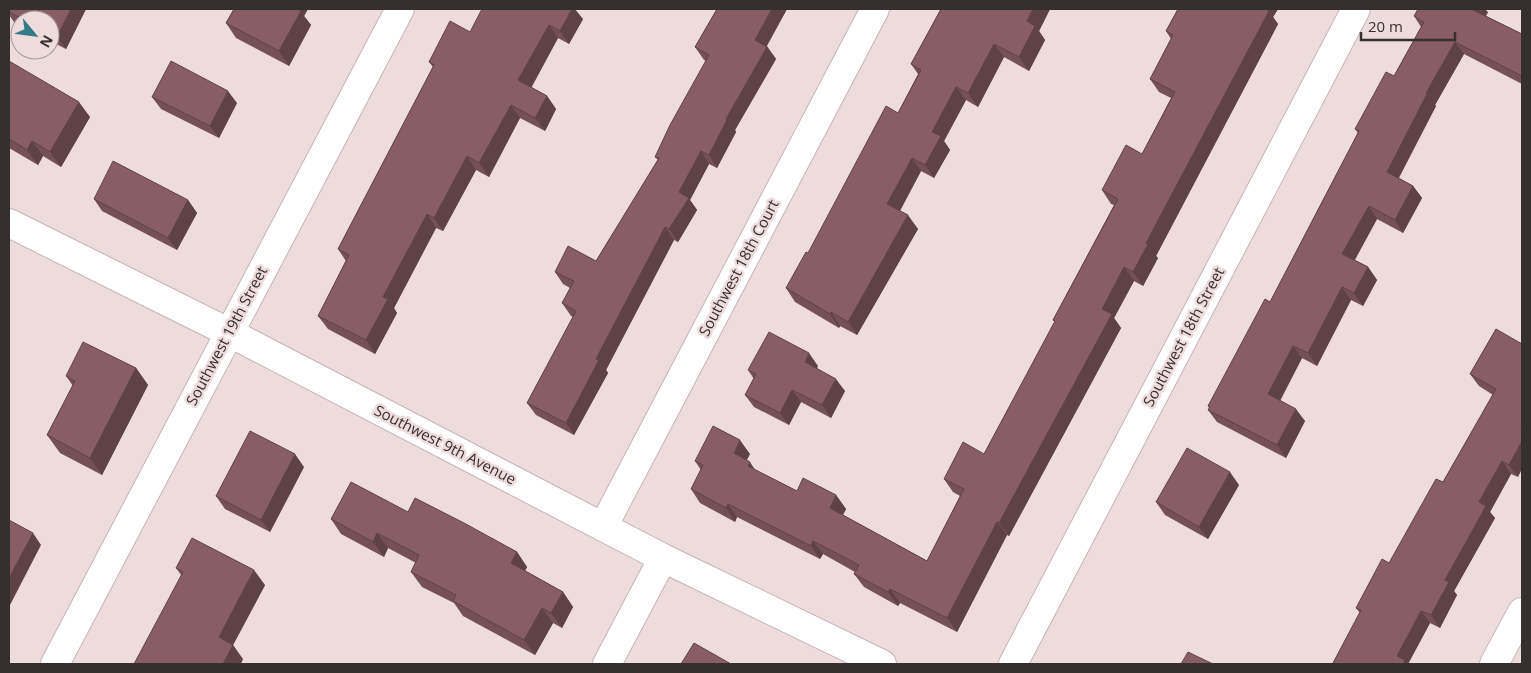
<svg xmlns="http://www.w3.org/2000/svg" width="1531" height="673" viewBox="0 0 1531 673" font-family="'Open Sans',sans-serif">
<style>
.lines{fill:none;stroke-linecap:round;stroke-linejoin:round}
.minor-casing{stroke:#c6b4b6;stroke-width:30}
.minor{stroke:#fff;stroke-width:28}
.wall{fill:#755156}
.shaded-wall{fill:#5f4246}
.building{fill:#885e64;stroke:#5f4246}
.labels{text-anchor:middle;stroke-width:5;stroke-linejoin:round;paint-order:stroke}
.street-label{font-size:15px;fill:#362f2f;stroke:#eedcdd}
</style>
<rect width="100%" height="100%" fill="#eedcdd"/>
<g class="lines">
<defs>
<path id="minor" d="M9,223L230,333L663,558L882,664
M603,527L875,9
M55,664L400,9
M607,664L663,558
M1013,664L1356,9
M1494,664L1522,612"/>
</defs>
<use href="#minor" class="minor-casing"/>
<use href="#minor" class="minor"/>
</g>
<path class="wall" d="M9,9H86L66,49L50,41V20H20V25L14,22L9,15Z
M234,9H308L304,16L311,25L289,66L236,38L226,23Z
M717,9H787L767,46L776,59L735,130L736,132L717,168L709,164L690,200L697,210L678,242L674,240L606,370L608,373L574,435L536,415L527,403L573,317L571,316L562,303L570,288L563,284L555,272L596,261L658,160L655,157L706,61L704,60L695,47Z
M941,9H1050L1039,31L1045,40L1029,71L1004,57L978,107L966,100L944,141L950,150L934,178L921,171L900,211L918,229L857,335L840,326L839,328L795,302L786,288L898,113L918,74L911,64Z
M1178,9H1278L1273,17L1278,24L1156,256L1158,258L1143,286L1134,281L1114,318L1121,328L1009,536L1007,535L957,632L900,603L898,606L864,587L854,574L855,572L823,554L820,559L737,517L735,522L700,503L691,489L701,470L695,461L750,454L746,461L755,470L797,491L836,495L846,509L843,515L927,561L960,496L953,492L944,479L984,454L1055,322L1053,320L1114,205L1111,204L1102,190L1142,154L1171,98L1159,92L1150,79L1171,39L1166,31Z
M1488,12L1486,16L1522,34V84L1464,54L1435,105L1436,106L1399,178L1413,186L1422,198L1403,233L1377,219L1355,260L1368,267L1377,280L1363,306L1351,300L1317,366L1302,358L1280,400L1305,421L1286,458L1217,422L1208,410L1209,408L1208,406L1270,302L1358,133L1355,129L1394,76L1421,27L1414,16Z
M583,19L569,44L558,38L531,87L547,96L556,109L545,131L520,118L489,177L476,170L443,231L436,228L394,308L397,313L375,354L328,329L318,316L346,261L338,249L433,67L429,62L470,32Z
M9,61L90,117L61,167L43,156L38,165L9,148Z
M152,97L237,103L219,138L161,109Z
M94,199L188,200L197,213L177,250L102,211Z
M1496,329L1518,477L1511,474L1490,512L1495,518L1454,591L1457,595L1440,628L1430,623L1408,664H1334L1333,663L1360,613L1356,608L1389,563L1443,482L1493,395L1479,386L1470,374Z
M818,366L817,368L845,391L831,418L801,402L789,425L754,407L745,395L754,379L748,370Z
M136,368L148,385L102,475L60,453L47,435L73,386L66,376Z
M304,467L270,532L225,509L216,496Z
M1239,485L1208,539L1165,515L1156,502Z
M408,512L517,552L527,567L525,571L563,592L573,607L562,628L553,623L535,655L463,616L454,603L422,587L411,572L416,563L388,548L384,557L341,534L331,519Z
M176,568L265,585L233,645L243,659Z"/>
<path class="shaded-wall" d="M71,9H86L66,49L57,37Z
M294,9H308L304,16L311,25L289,66L279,51Z
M572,9H575L583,19L569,44L560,31Z
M772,9H787L763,52L755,40Z
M1033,9H1050L1039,31L1045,40L1029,71L1019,57L1027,21Z
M1263,9H1278L1273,17L1278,24L1156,256L1158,258L1143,286L1133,272L1146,243Z
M1474,9H1485L1488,12L1482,22L1473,10Z
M549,25L558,38L528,94L518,80Z
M1455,42L1464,54L1435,105L1436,106L1395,184L1387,172L1426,93Z
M994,44L1004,57L978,107L968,93Z
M767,47L776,59L735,130L736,132L717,168L709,155L726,119Z
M956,87L966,100L944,141L950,150L934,178L925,165L932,132Z
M228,91L237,103L219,138L210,126Z
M547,96L556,109L545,131L535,118Z
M79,102L90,117L61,167L50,152Z
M511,105L520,118L489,177L479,163Z
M32,141L43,156L38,165L27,150Z
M701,151L709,164L690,200L697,210L678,242L669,229L679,192Z
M467,156L476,170L443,231L434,218Z
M912,158L921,171L896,218L887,204Z
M1413,186L1422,198L1403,233L1395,220Z
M188,200L197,213L177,250L168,238Z
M1369,206L1377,219L1351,266L1342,254Z
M427,214L436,228L394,308L397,313L375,354L366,340L383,297Z
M908,215L918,229L857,335L848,322Z
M665,227L674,240L606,370L608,373L574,435L566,423L596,359Z
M1124,267L1134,281L1114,318L1121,328L1009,536L999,523L1102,309Z
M1368,267L1377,280L1363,306L1354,293Z
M1342,287L1351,300L1317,366L1308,353Z
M831,312L840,326L839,328L830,314Z
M1293,346L1302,358L1277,407L1268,394Z
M809,353L818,366L813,374L805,362Z
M136,368L148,385L102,475L90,458Z
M836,379L845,391L831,418L822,405Z
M792,390L801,402L789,425L780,413Z
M1296,409L1305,421L1286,458L1277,445Z
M740,440L750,454L743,467L734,453Z
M1522,441V469L1518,477L1509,465Z
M295,454L304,467L270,532L261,520Z
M1502,461L1511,474L1490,512L1495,518L1454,591L1457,595L1440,628L1431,615L1445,580L1479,502Z
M750,462L759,476L748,466Z
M1230,472L1239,485L1208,539L1199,527Z
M836,495L846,509L839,522L830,508Z
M728,504L737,517L735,522L726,508Z
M997,522L1007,535L957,632L947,618Z
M33,533L41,545L9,607V578Z
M377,533L388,548L384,557L373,542Z
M813,541L823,554L820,559L811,546Z
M517,552L527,567L521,578L511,563Z
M254,570L265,585L233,645L243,659L241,664H223L219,637Z
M890,589L900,603L898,606L888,592Z
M563,592L573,607L562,628L551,613Z
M542,608L553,623L535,655L524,640Z
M1421,611L1430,623L1408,664H1403L1397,656Z"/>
<path class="building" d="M9,9H71L57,37L50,33V20H25L9,12Z
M234,9H297L301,11L279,51L226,23Z
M482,9H572L560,31L549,25L518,80L547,96L535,118L511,105L479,163L467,156L434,218L427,214L383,297L388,299L366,340L318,316L349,255L338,249L434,65L429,62L450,21L470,32Z
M717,9H772L755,40L767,47L726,119L727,120L709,155L701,151L679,192L689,198L669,229L665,227L596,359L599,360L566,423L527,403L576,311L562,303L574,281L555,272L568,246L596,261L659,158L655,157L670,125L709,55L695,47Z
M941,9H1033L1027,21L1035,26L1019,57L994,44L968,93L956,87L932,132L941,136L925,165L912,158L887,204L908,215L848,322L831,312L830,314L786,288L806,252L808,253L886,106L898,113L921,70L911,64Z
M1178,9H1265L1269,11L1146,243L1148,244L1133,272L1124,267L1102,309L1112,314L999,523L997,522L947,618L890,589L888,592L854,574L859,565L813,541L811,546L728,504L726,508L691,489L703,465L695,461L713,426L740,440L734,453L750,462L748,466L797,491L803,478L836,495L830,508L927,561L964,489L944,479L963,442L984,454L1055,321L1053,320L1118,199L1102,190L1126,145L1142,154L1175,92L1150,79L1173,35L1166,31Z
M1418,9H1474L1473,10L1522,34V76L1455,42L1426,93L1427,94L1387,172L1413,186L1395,220L1369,206L1342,254L1368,267L1354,293L1342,287L1308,353L1293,346L1268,394L1296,409L1277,445L1208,410L1210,407L1208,406L1265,299L1270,302L1359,131L1355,129L1386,72L1394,76L1424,22L1414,16Z
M9,61L79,102L50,152L32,141L27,150L9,139Z
M171,61L228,91L210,126L152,97Z
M113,161L188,200L168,238L94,199Z
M1496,329L1522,344V423L1521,426L1522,427V441L1509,465L1502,461L1479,502L1486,506L1445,580L1449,582L1431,615L1421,611L1397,656L1405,660L1403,664H1335L1333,663L1361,610L1356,608L1382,559L1389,563L1436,479L1443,482L1496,389L1470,374Z
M769,332L809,353L805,362L836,379L822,405L792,390L780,413L745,395L756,374L748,370Z
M83,342L136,368L90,458L47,435L75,381L66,376Z
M250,431L295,454L261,520L216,496Z
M1187,448L1230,472L1199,527L1156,502Z
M351,482L408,512L415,498L464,523L517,552L511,563L563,592L551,613L542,608L524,640L453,601L456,595L411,572L419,555L377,533L373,542L331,519Z
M9,520L33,533L9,578Z
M192,538L254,570L219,637L233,645L223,664H134L183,572L176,568Z
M694,643L731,664H681Z
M1188,652L1213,664H1181Z"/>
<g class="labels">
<g class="street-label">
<text transform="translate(739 268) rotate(-62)" y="5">Southwest 18th Court</text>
<text transform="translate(227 336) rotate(-62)" y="5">Southwest 19th Street</text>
<text transform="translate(1184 337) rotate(-62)" y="5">Southwest 18th Street</text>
<text transform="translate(445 445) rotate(27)" y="5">Southwest 9th Avenue</text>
</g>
</g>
<rect width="1531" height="673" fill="none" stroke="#362f2f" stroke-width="20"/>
<g transform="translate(35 35) rotate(119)"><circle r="24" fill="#eedcdd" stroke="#a49797"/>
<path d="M0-4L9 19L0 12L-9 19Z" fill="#337986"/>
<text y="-8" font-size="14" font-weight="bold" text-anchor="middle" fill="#362f2f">N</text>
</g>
<path d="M1361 32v8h94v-8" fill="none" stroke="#362f2f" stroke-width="2.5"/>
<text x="1368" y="32" font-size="15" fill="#362f2f" stroke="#eedcdd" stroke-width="4" paint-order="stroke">20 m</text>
</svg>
